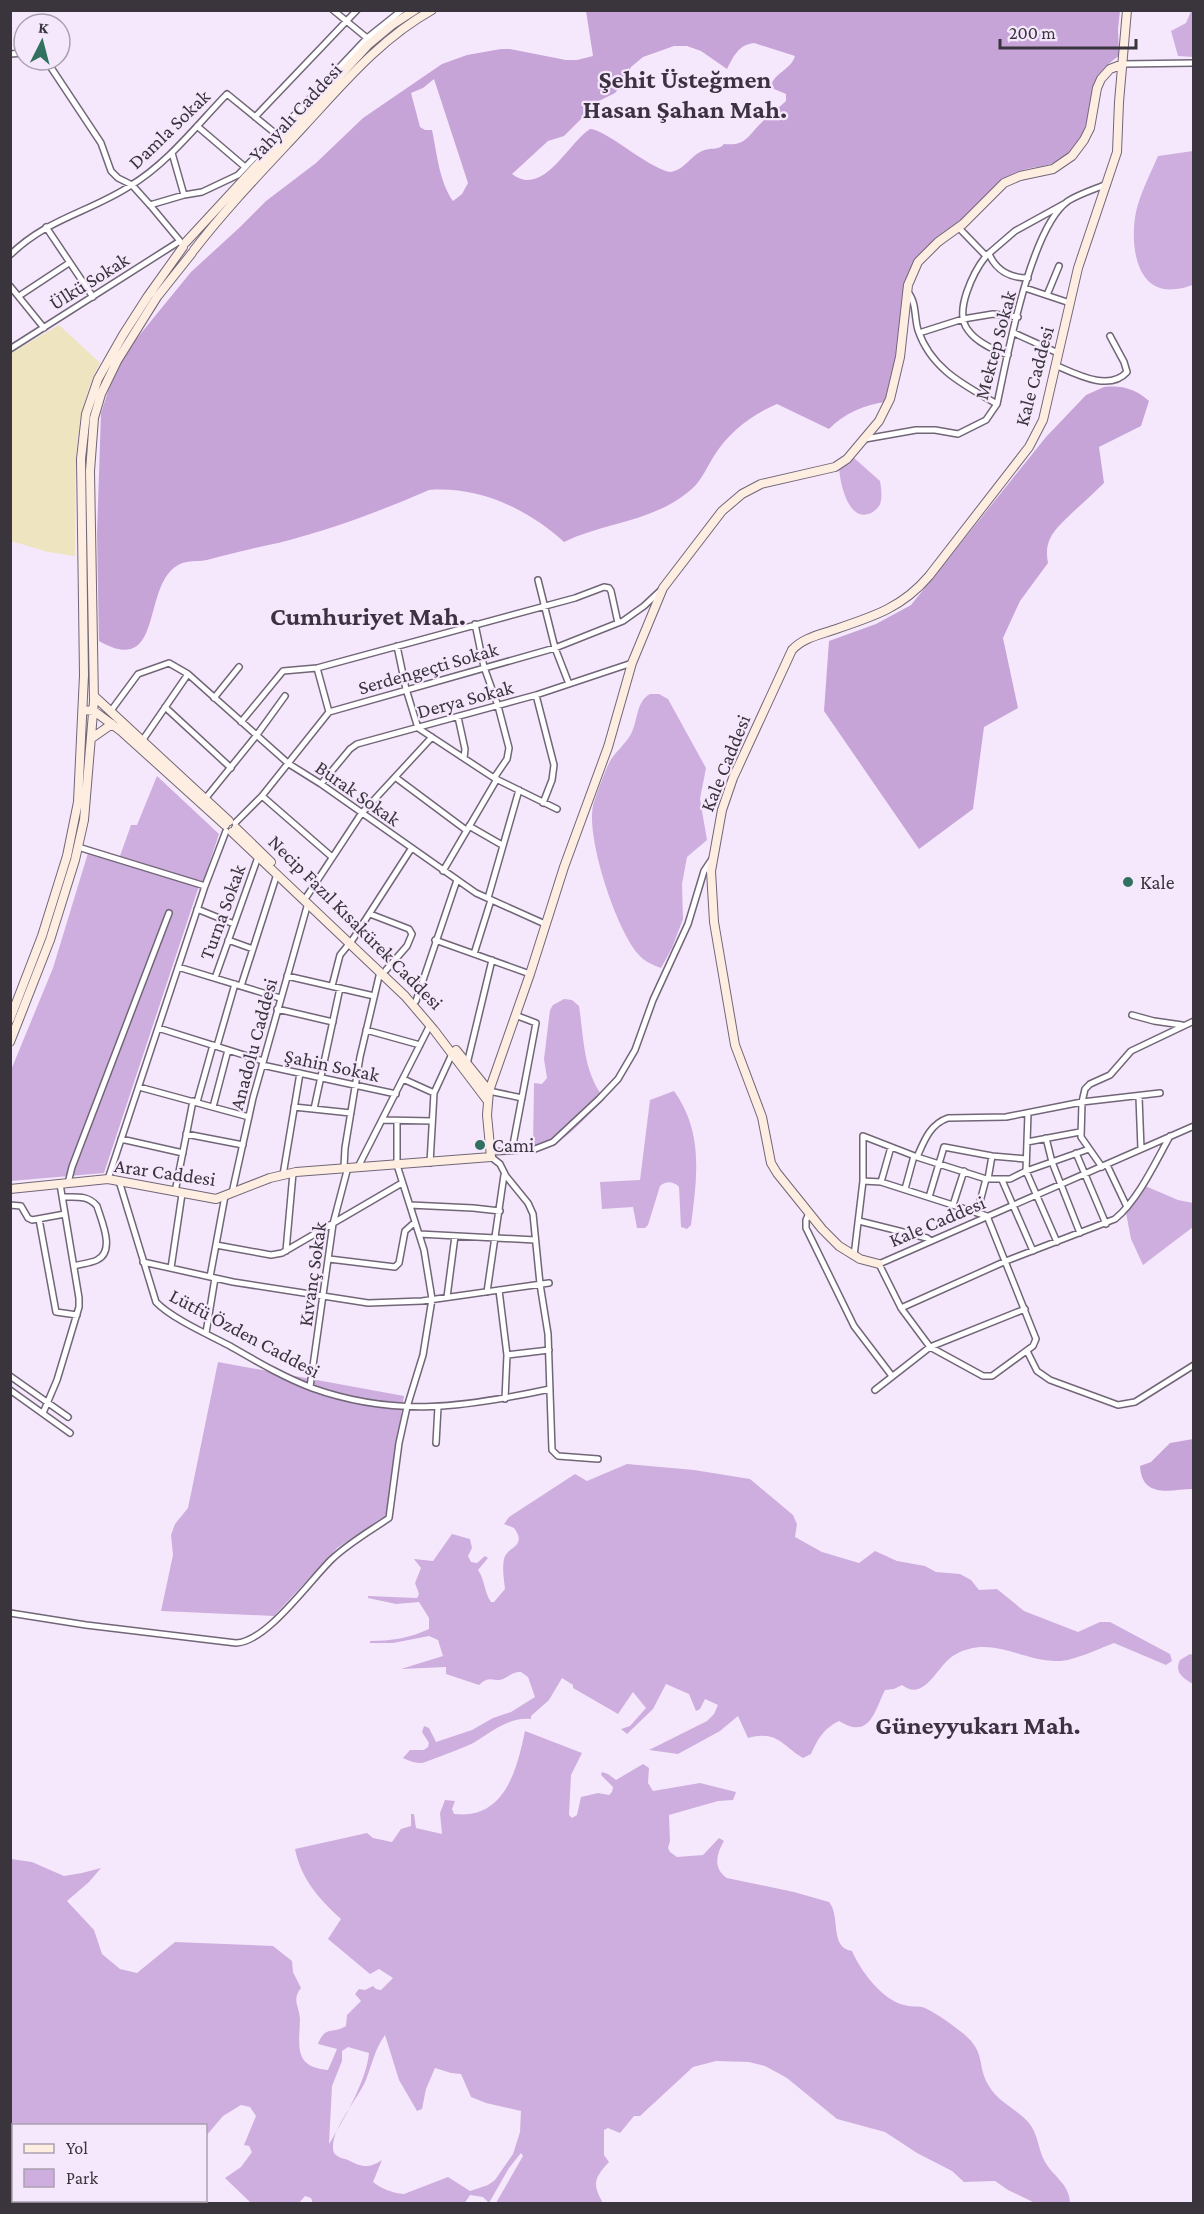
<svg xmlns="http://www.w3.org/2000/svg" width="1204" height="2214" viewBox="0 0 1204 2214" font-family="'Crimson Pro',serif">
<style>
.green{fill:#ceaede;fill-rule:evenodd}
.forest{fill:#c7a4d7;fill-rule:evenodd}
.sand{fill:#eee4bf}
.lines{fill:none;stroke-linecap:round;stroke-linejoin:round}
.street-casing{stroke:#716677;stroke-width:8}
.secondary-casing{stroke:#716677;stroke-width:10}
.street{stroke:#fff;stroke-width:5}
.secondary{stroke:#feeee2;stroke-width:8}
.poi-dot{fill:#32715f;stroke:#f6e8fc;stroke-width:2}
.labels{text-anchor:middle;stroke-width:4.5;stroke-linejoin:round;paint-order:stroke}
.street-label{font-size:20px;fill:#3a353d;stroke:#f6e8fc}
.poi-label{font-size:20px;fill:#3a353d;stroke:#f6e8fc;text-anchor:start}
.district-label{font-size:26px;font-weight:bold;fill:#3c3241;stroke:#f6e8fc}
</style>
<rect width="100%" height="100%" fill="#f6e8fc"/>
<path class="green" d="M1191,11H1193V57L1178,56L1171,31L1186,23Z
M1193,151V285C1188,286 1182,289 1176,289C1134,295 1130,240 1136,212C1140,193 1150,175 1158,156Z
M853,457L880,481C881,487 882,494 881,500C881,505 877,509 873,512C849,526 840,483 839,468Z
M650,694H659L668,699L706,768L700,799L707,840L687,857L682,884L683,919L672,948L661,968C652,965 644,961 638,954C616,929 586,838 593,806C595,798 605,771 609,763C614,753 625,745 631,734C638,721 636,701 650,694Z
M157,776L219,834L203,882L120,856L131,825H137Z
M88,853L199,886L104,1173L11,1181V1070L53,968Z
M564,999L572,1000L579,1006C584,1038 583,1073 605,1099C583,1118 563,1148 533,1151L534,1083L542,1084L547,1078L544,1059L550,1010L553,1005Z
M674,1091C704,1133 697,1178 691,1225L687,1229L681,1227L679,1187C673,1181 666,1181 660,1186L648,1225L645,1228H637L633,1207L602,1209L600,1182L640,1180L650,1100Z
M1143,1185L1178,1200L1193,1203V1227L1143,1265L1131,1239L1126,1213Z
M218,1362L404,1396L386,1515L337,1548L274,1616L161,1611L173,1555L171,1535L175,1524L188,1508Z
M627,1464L694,1470L750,1479L793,1515L797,1524L795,1537L822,1552L859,1563L875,1551L897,1561L925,1566L936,1572L960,1574L971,1580L979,1590L997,1589L1024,1611L1078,1632L1100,1622H1110L1170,1654L1172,1661L1166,1665L1114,1643C1098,1649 1072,1662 1056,1661C1027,1661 998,1641 969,1649C960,1651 951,1656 945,1663C934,1675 921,1700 902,1685L894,1689L885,1690C874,1712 870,1740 839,1721C823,1729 818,1739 811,1754L803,1758C782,1746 778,1730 748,1738L738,1716L720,1731L678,1754L649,1750L707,1721L714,1714L718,1705L705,1699L700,1709L696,1711L689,1694L666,1684L653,1709L627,1734L621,1729L630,1726L646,1708L633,1692L618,1714L573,1688V1685L562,1678L549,1700L531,1716V1719C511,1716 491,1732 475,1742C471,1745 426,1762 422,1763C415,1763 409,1761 403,1758L410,1750H424L428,1747L429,1743L422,1732L424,1726L429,1728L436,1742L472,1730L493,1718L511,1712L535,1697L528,1677L521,1672C512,1672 510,1676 503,1679C494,1683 491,1674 479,1685L446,1674V1667L401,1669L443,1656L438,1640L429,1636L393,1643H370V1641C391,1641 410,1638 429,1629V1618L419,1602L396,1604L368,1598V1596L417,1598L419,1594L415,1583L421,1568L414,1559L433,1561L452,1534L470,1539L472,1548L468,1556L471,1562L477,1563L485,1556L488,1558L478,1570C485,1580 484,1592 491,1602H494L505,1589C504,1579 502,1569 504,1559C507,1546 528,1547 514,1528L504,1524L509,1517L575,1474L587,1481Z
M1190,1654L1193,1655V1684C1183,1678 1174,1673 1180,1660Z
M525,1731L582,1753L571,1775L569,1815L572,1818L577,1815L581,1797L598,1793L609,1795L612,1792L613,1787L601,1775L602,1772L608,1774L616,1780L643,1764L649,1768L648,1783L653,1791L700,1783L736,1792L733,1800L718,1801L669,1815L670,1841L668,1848L670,1852L677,1857L703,1855L719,1838L724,1841C716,1854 713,1869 727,1878L794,1892L829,1902C841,1916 829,1948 852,1951C860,1970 882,2000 904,2005C910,2007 916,2006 922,2007C934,2011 954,2026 964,2034C987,2054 976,2065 989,2086C998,2102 1017,2109 1029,2123C1038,2134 1038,2148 1044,2160C1052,2176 1069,2183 1070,2202L1072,2203H1035L1008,2190L995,2181L964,2182L952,2171L917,2153L885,2132L837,2119L787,2078L765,2066L749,2062L716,2061L693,2067L640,2116H634L620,2133L608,2128L604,2130V2155L609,2162C594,2178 592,2184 603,2203H496L523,2156L521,2153L509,2168L489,2203L483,2197L470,2195L464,2204H313L311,2198L305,2196L299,2203H251L225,2178L241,2167L252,2152L249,2146L244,2145L256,2116L250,2107L241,2105L223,2116L206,2136V2126H14V2200H197L198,2203H11V1859L32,1862L64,1876L82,1873L101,1868L89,1882L67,1901L94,1930L102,1954L120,1969L137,1973L175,1942L273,1946L292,1961L293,1972L301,1988C291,2000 300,2007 300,2020C299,2047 294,2067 328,2070L337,2049L318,2044C325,2025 334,2034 346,2026L347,2015L361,2001L355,1994L359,1989L365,1990L373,1986L376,1989L381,1990L393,1978L379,1969L370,1974L328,1939L341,1919C319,1899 301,1879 295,1849L367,1833L373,1838L392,1842L401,1829L411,1826V1814H414L416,1828L442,1834L440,1813L445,1800L455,1801L452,1809L454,1814C505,1820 517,1769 525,1731ZM385,2035L399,2080L417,2111L422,2109L426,2089L435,2068L451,2073L461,2074L471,2097L486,2103L521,2111L520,2132L513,2154L495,2180L488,2185L470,2191L448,2177L404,2194C392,2193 382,2189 373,2182L382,2160C369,2169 361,2167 348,2160C342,2158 339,2158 334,2153C327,2134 357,2100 365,2082C372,2066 374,2050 385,2035ZM348,2047L369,2053C367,2079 343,2121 329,2144L332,2086L342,2061V2051Z"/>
<path class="forest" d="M586,11H1120L1118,29L1119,56C1084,77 1099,119 1072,150C1052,173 1027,162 1006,178C990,190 979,206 964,220C958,226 949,230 942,235C929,244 915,257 909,272C903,287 903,305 901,321C897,349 893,375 886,402C863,405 845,413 829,429L777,404C751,415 729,432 714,456C705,470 701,483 687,493C651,522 605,522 564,542C528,509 479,486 429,490C381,511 330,530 278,543C254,548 230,554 207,560C197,562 189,560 180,564C140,583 166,679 99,641L97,534L101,413L110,385L124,354L191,272L239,228L266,201L316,163L363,118L442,64L467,55L501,49H510L566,60H577L593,56ZM754,43L795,56C791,69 777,72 772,83L774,89L786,94V101C778,109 768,116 760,124C747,137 746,146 724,144C718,151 711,147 702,151C689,157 685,170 670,172C648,168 604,128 590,129C568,143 543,198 512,174L548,141L564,136L581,119L591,105L615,93L621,86L631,67L643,57L674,46H687L701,51L727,69C734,56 738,45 754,43ZM434,79L468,183L462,194L453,201C439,181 437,153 432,130H425L420,127L411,93L423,88Z
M1104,387C1122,385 1136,389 1149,401L1141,426L1099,447L1104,483C1094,493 1084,502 1073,512C1057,528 1043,538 1048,563L1020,601L1003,638L1018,708L984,727L973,809L919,849L824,711L829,641L876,624L911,605L1046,437L1086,395Z
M1193,1439V1489C1172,1489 1142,1500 1140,1466L1151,1462L1170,1443Z"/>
<path class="sand" d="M59,325L100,363C68,422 77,491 75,556L48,552L11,541V353Z"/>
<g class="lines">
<defs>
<path id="street" d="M333,10L367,38
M10,54L24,53
M46,60L101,143L111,171L118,178L132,185L150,205L180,241
M1123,64L1194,63
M255,117L357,10
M197,126L245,167
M172,153L184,195
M150,205L184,195L202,192L238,175L367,38L402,10
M46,227L93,297
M958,227L986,256C974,271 953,312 968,330C977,343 994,350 1008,355
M989,254C996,270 1010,278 1028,278
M10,255C48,218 88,213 130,186C168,163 196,126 227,94L281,138
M986,256L1015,231L1064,204
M10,286L44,328
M1025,288L1070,303
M907,291C917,302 914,317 918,330C931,369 964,385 997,404
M1047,295L1059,266
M19,296L69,263
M919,333L963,319L993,314L1018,317
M1014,333L1058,353
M10,349L180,241L181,243
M1055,365C1076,374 1109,392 1127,372L1124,362L1110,336
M865,439L916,430H935L958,434L986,420L997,404C1007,358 1030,228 1068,201C1079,194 1095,189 1107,184
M538,580L555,648L569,684
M475,624L484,667L498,706L509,748L507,759L494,778
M397,646L406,689L418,728L494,778L557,809
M317,668L329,712
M536,695L554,765L552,780L543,803
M214,698L239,667
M165,707L231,768
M110,712L138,674L169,663L188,674L289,764L321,784L476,893L545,924
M458,717L465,749L464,758
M241,722L283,671L317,668L575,598L604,587L609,588L611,591L618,623
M142,741L188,674
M395,777L466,830
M321,784L350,749L357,744L536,695L632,663
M262,796L332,857
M205,799L256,736L285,696
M235,823L262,796L329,712L555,648L623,621L644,606L660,591
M469,826L502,845
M78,847L205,886
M443,871L497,779
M307,896L361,814L432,737
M488,898L519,790
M197,909L234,924
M370,914L409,929L412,934L407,946L386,970
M228,940L253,949
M435,940L530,974
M474,954L491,900
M178,967L280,998
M287,976L374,996
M215,978L258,857
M241,986L277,874
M332,986L340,955L353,939L411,849
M416,1001L457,880
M277,1009L333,1022
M1132,1015L1154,1021L1182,1025
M158,1028L263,1061
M366,1030L420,1045
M217,1046L235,984
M467,1064L492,960
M262,1065L396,1094
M403,1079L434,1093
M139,1087L249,1117
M489,1091L522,1098
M1139,1097L1141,1149
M197,1102L213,1045
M213,1107L228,1050
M294,1107L351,1113
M314,1109L340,988
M1028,1113L1026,1171L1057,1242
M382,1120L432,1121
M186,1134L243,1145
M1046,1138L1052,1162L1080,1233
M121,1139L183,1153
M1027,1142L1080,1132
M512,1150L536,1023L515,1015
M490,1152L535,1149L553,1142L599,1099L618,1079L635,1050L653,1000L688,924L704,871L712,859
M1076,1153L1106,1224
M491,1157L500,1164L506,1176L528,1203L533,1214L540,1284L548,1334L552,1450L558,1456L598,1459
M917,1157C924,1141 930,1124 948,1118L1006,1117L1082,1102L1160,1093
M430,1163L434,1093L452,1054
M1107,1165L1127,1207
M344,1167L345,1148L360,1057L380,972
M358,1167L430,1025
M1102,1167L1081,1137L1082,1102L1085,1089L1090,1084L1110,1075L1131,1051L1194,1021
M283,1175L300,1073
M108,1179L205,886L226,831
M988,1179L992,1156
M1002,1180L1033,1251
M119,1181L156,1302C171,1318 209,1335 230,1346C256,1361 283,1377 312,1388C396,1418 466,1407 550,1389
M863,1181V1136L917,1157L986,1179H1010L1026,1171L1089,1149
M881,1182L891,1147
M68,1183L72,1167L169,913
M905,1189L914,1156
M175,1192L193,1101
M232,1193L253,1098L308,903
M63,1197C76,1197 88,1195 97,1206C101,1220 116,1251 97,1260C91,1263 81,1264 74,1266
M929,1197L944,1147L992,1156L1026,1159
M10,1205L21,1206L28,1218L32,1220L65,1214
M410,1205L473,1208L500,1211
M953,1205L964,1171
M809,1213L806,1220V1228L854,1326L892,1376
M977,1213L986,1179
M39,1219L56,1312L77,1315
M859,1221L927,1238L931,1241
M419,1234L535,1240
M216,1245L271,1255L282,1253L402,1183
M286,1251L293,1173
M854,1256L863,1181L881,1182L987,1216L1036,1339L1033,1346L992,1376H983L930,1347L901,1308L879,1264L1194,1126
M329,1259L395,1267L399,1263L405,1231L415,1222
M143,1262L233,1282L368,1303L422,1301L549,1283
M171,1268L182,1194
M210,1277L225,1196
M499,1290L507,1355L505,1399
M487,1292L504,1175
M447,1297L455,1236
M901,1308L1006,1261L1115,1219C1138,1200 1155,1163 1170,1136
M206,1333L215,1278
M1027,1351L1037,1371L1050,1380L1118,1405L1135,1402L1194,1365
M507,1355L549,1350
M10,1376L68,1417
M310,1387L333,1224L348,1167
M10,1390L70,1433
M875,1390L930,1347L1025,1309
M43,1413L57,1380L79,1307V1298L60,1184
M436,1443L438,1407
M10,1613L86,1625L236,1643C267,1642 310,1580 332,1559C349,1543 370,1531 389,1518L399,1443L407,1407L423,1355L432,1299L424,1250L397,1165V1121"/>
<path id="secondary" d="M186,242L368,45L392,25L415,10
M194,250C228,206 266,167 304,126C343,84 380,39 432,10
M94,696L229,821
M83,710L94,711L121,731L225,825
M92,738L112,724
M236,828L271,862
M232,832L405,996L434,1030L487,1100
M10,1019L42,936L67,856L78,802L84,675L81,459L86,414L98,379L123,335L148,296L183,247
M10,1042L50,940L75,860L84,820L94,701L90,471L94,418L101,394L117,361L157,297L192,253
M456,1050L489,1091
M10,1189L108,1179L216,1199L270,1178L296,1172L491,1157L487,1115L489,1091L530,974L564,867L608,747L632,663L663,588L722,511L742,494L761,484L835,467L847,459L879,421L890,399L900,357L908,285L918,262L938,242L963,224L1004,183L1020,176L1053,169L1072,156L1084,140L1090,128L1097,88L1101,79L1110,69L1123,64
M879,1264L860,1259L839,1246L822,1229L777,1173L771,1163L762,1117L735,1045L714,922L711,871L722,810L733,778L792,650C803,638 819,635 833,630C872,617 902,608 929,576L1029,447L1043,420L1078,268L1117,152L1119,102L1127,10"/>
</defs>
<use href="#street" class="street-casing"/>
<use href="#secondary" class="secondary-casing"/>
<use href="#street" class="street"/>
<use href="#secondary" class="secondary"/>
</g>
<g class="poi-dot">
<circle cx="1128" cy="882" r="6"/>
<circle cx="480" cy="1145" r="6"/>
</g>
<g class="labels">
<g class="street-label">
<text transform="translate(295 112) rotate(-47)" y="7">Yahyalı Caddesi</text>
<text transform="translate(169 129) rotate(-44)" y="7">Damla Sokak</text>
<text transform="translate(89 281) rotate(-32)" y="7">Ülkü Sokak</text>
<text transform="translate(995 345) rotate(-75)" y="7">Mektep Sokak</text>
<text transform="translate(1034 376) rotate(-75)" y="7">Kale Caddesi</text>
<text transform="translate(428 668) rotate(-16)" y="7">Serdengeçti Sokak</text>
<text transform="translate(465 699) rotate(-15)" y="7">Derya Sokak</text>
<text transform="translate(725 763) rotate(-68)" y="7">Kale Caddesi</text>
<text transform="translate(358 793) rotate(35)" y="7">Burak Sokak</text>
<text transform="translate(222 912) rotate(-70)" y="7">Turna Sokak</text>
<text transform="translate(356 922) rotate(45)" y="7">Necip Fazıl Kısakürek Caddesi</text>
<text transform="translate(253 1044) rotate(-75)" y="7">Anadolu Caddesi</text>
<text transform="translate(332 1065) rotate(12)" y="7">Şahin Sokak</text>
<text transform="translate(165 1172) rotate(8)" y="7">Arar Caddesi</text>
<text transform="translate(937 1221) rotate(-23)" y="7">Kale Caddesi</text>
<text transform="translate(312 1274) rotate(-82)" y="7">Kıvanç Sokak</text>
<text transform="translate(245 1333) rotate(28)" y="7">Lütfü Özden Caddesi</text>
</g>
<g class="poi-label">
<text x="1140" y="889">Kale</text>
<text x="492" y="1152">Cami</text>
</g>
<g class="district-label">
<text x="685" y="88">Şehit Üsteğmen<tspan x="685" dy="30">Hasan Şahan Mah.</tspan></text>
<text x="368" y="625">Cumhuriyet Mah.</text>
<text x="978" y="1734">Güneyyukarı Mah.</text>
</g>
</g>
<rect width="1204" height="2214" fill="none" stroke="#3a353d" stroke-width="24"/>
<rect x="12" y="2124" width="195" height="78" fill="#f6e8fc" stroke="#aba0b0" stroke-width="1.5"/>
<rect x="24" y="2144" width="30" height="9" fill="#feeee2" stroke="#aba0b0" stroke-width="1.5"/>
<text x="66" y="2154" font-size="18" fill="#3a353d">Yol</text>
<rect x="24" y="2169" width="30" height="18" fill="#ceaede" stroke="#aba0b0" stroke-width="1.5"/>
<text x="66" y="2184" font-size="18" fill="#3a353d">Park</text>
<g transform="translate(42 42) rotate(6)"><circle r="28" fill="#f6e8fc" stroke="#aba0b0" stroke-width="1.5"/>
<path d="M0-4.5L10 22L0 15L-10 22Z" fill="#32715f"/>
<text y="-9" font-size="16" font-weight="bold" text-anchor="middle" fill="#3a353d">K</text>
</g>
<path d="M1000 39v9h136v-9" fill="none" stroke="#3a353d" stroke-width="3"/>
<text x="1009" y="39" font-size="18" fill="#3a353d" stroke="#f6e8fc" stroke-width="4.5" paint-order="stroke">200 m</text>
</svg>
